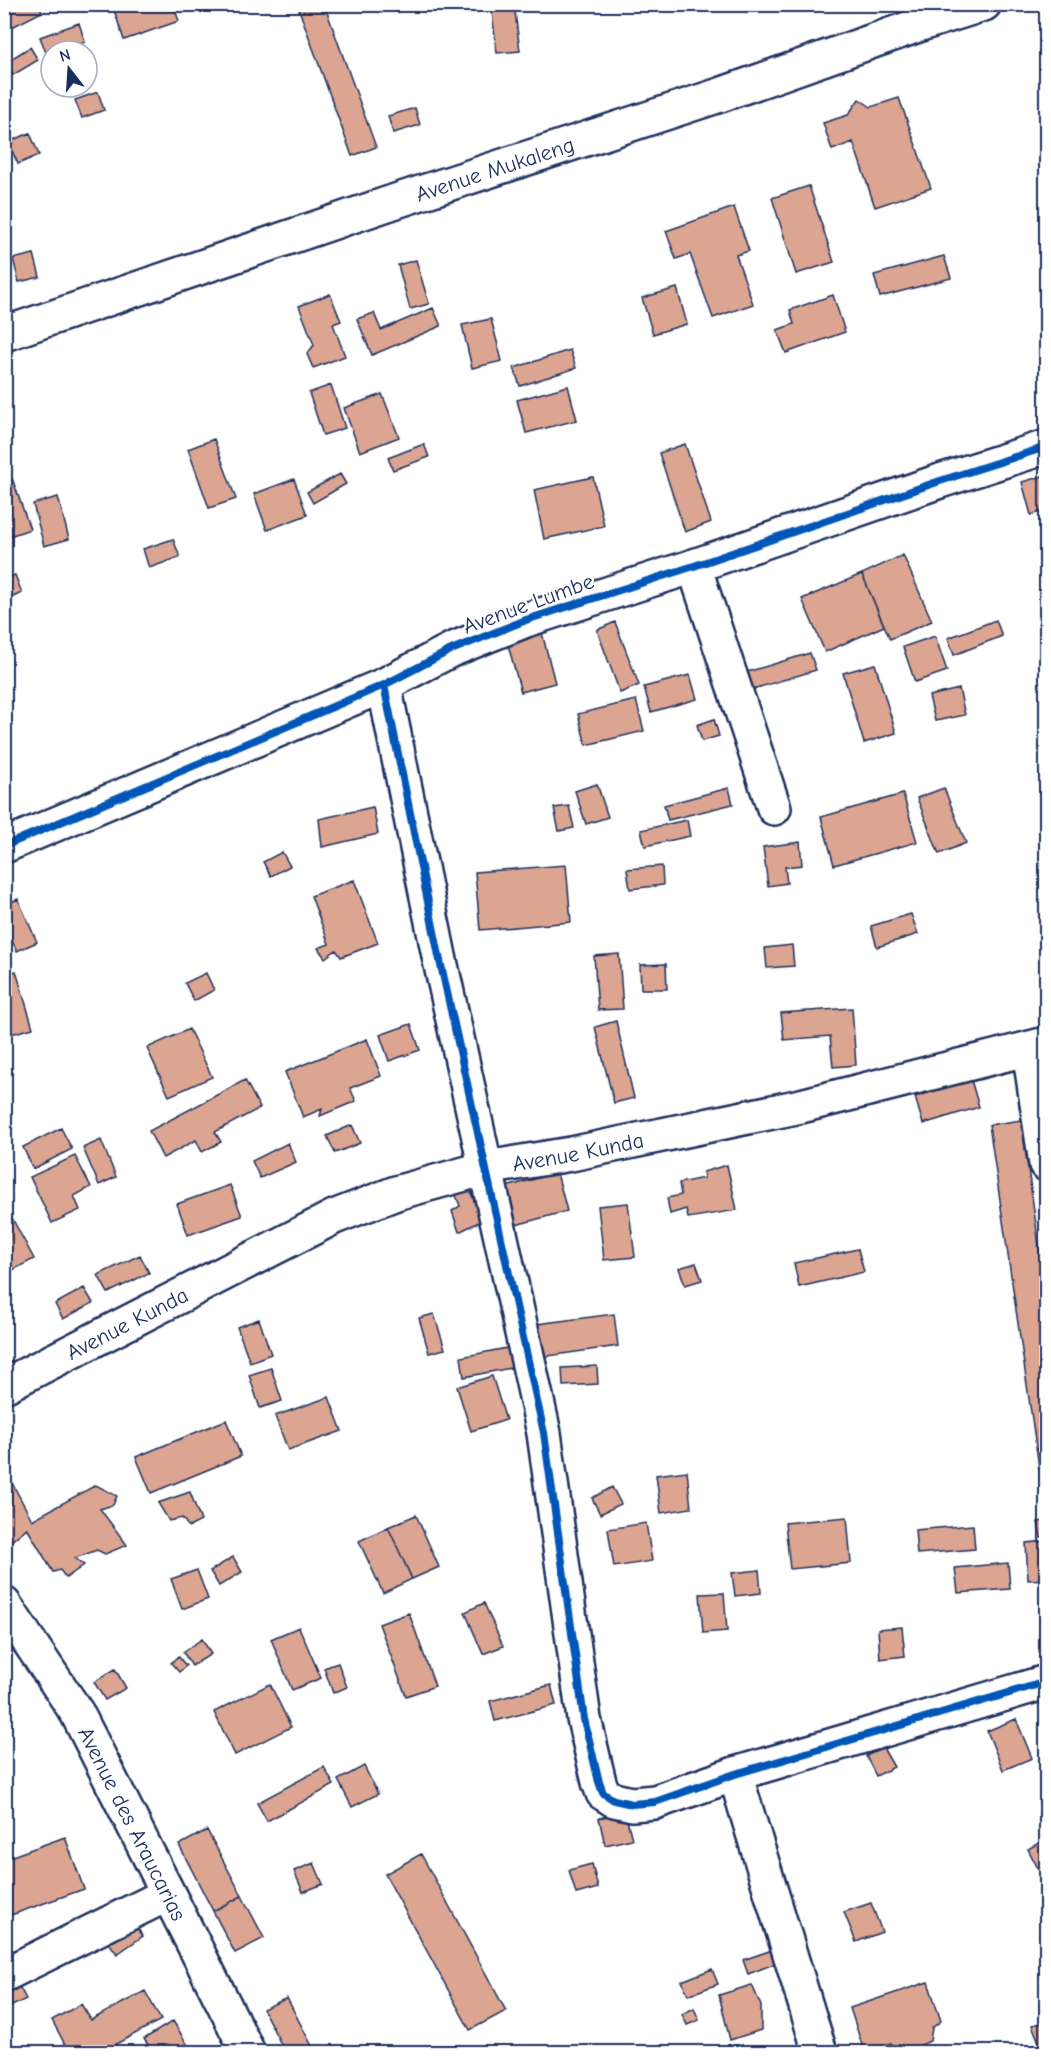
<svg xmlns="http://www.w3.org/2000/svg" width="1051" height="2057" viewBox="0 0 1051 2057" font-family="'Comic Neue',sans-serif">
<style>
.building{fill:#dba591;stroke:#1b2f5e;stroke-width:1.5}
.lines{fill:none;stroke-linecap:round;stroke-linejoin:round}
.minor-casing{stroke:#1b2f5e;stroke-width:38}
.minor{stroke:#fff;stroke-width:33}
.cycleway-casing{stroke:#fff;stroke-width:11}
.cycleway{stroke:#0057b8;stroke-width:8}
.labels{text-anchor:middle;stroke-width:4.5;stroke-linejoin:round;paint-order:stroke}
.street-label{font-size:22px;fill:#1b2f5e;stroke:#fff}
</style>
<rect width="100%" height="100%" fill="#fff"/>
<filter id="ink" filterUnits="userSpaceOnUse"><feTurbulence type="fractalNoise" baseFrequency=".0167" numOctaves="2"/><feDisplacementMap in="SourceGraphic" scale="12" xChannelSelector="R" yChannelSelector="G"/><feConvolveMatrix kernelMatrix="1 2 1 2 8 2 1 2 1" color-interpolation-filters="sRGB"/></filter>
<g filter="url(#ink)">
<path class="building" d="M4,4H39L42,12L4,31Z
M112,4H147V6L153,4H173L179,21L124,40Z
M297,4H324L376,147L352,156Z
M491,4H514L520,51L497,53Z
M79,23L85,42L59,51H51V54L47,55L40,37Z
M30,47L38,60L13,75L6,62Z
M98,92L104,110L82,118L75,100Z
M899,98L931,188L875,207L853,142L832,150L823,123L848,115L859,99L871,107Z
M415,108L420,125L393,133L388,116Z
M30,133L39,155L18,164L8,142Z
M809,186L834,262L796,274L772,198Z
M734,207L749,251L736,255L753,304L713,318L690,254L676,259L666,231Z
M34,254L40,277L19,282L13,259Z
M944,256L951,278L880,297L874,275Z
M416,260L429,304L410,309L398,265Z
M677,288L687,324L653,334L642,298Z
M330,294L341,321L333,324L345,356L313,368L307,354L314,345L299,306Z
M833,295L845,332L786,353L777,330L794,324L790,310Z
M433,308L441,326L372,355L357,319L374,313L381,330Z
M491,319L502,361L472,368L462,325Z
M570,350L576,368L520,386L514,368Z
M331,385L345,428L323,435L309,393Z
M568,386L577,420L526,433L517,400Z
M382,394L399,437L360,452L344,408Z
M214,439L236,499L209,508L188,449Z
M424,444L429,457L393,470L388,458Z
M685,444L711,522L685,532L659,453Z
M340,474L346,484L313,503L307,492Z
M1046,475V510L1031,515L1022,482Z
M593,477L604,526L544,539L534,490Z
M12,478L30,529L4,538V481Z
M294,479L307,515L267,530L254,494Z
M58,497L69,539L44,546L33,504Z
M173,539L180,557L149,568L143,549Z
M903,555L932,621L890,639L862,574Z
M862,574L884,626L825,652L802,599Z
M15,575L22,593L4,601V579Z
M996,620L1002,636L954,655L948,638Z
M615,622L639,685L620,693L597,630Z
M540,625L555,683L521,692L505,634Z
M935,636L947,671L915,682L903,647Z
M810,653L816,670L750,690L744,673Z
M875,664L896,733L864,743L843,673Z
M690,675L697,699L651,712L644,687Z
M959,689L965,715L935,721L929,696Z
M636,700L644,731L586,745L578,714Z
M714,719L719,736L702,741L697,725Z
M597,784L608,817L586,824L575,791Z
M729,788L733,804L668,820L664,805Z
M944,788L966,843L939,854L917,798Z
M903,794L917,842L834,865L821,817Z
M569,806L574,828L559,831L554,808Z
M373,807L378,834L322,847L319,819Z
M687,820L690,836L645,846L641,830Z
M800,842L802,865L785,867L787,883L768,886L763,847Z
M282,852L290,866L271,876L263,862Z
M566,865L571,922L480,930L475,872Z
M662,866L663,885L630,889L627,869Z
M354,880L378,943L341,957L336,950L325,958L318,948L329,944L311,896Z
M18,899L37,942L17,951L4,924V905Z
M911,914L918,934L877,947L871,926Z
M792,945L794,966L767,968L765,948Z
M619,954L623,1009L598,1010L594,956Z
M666,964L667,989H641L640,965Z
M16,971L33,1028L4,1036V975Z
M206,973L214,990L194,1001L185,983Z
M852,1008L856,1065L833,1067L830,1036L784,1040L781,1013Z
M616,1021L634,1098L614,1103L595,1027Z
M411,1024L420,1050L389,1061L380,1035Z
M189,1029L212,1077L169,1096L147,1048Z
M367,1039L381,1076L350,1088L356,1101L320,1116L322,1109L303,1117L285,1072Z
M245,1080L260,1108L215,1132L221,1142L202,1152L196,1140L163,1158L149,1131Z
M971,1080L979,1107L923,1124L915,1097Z
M1021,1120L1046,1294V1473L1040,1474L989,1125Z
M352,1125L360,1143L335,1153L327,1136Z
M61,1128L72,1149L33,1169L23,1147Z
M101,1140L116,1177L99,1185L83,1148Z
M288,1143L296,1162L260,1178L252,1161Z
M75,1156L91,1187L74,1196L80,1210L52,1223L30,1177Z
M727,1165L737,1210L688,1218L686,1209L670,1214L667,1198L681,1195L679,1183L704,1178L703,1172Z
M557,1173L567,1211L512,1226L502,1188Z
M467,1181L481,1221L459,1232L452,1211L460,1206L453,1188Z
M230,1185L242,1216L188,1235L177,1204Z
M628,1203L635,1257L604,1260L598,1206Z
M12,1218L34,1259L11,1271L4,1258V1222Z
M858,1249L864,1272L799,1287L794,1263Z
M140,1255L149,1273L108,1293L98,1275Z
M696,1263L702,1280L685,1285L679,1268Z
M84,1288L93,1303L63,1319L55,1304Z
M434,1314L445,1349L429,1353L419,1318Z
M614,1314L618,1346L541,1357L537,1324Z
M259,1319L271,1354L250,1362L237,1327Z
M512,1347L516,1367L464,1377L461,1357Z
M597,1366L598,1384L563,1386L562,1368Z
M271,1368L282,1401L260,1408L249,1375Z
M492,1376L506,1420L471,1431L457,1387Z
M329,1397L342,1431L288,1450L275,1416Z
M226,1420L241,1456L151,1493L136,1457Z
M4,1468L32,1520L96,1485L117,1496L113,1505L100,1509L127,1545L105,1554L97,1550L75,1558L84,1565L66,1578L60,1570L53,1572L27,1528L10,1542L4,1531Z
M687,1471L691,1508L661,1513L656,1475Z
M612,1487L621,1504L600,1514L592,1498Z
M190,1492L201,1521L189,1527L182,1518L169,1521L158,1503Z
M416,1515L439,1567L412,1579L388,1527Z
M847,1517L851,1563L790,1569L785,1523Z
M1046,1521V1537L1041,1538L1038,1522Z
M646,1523L652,1561L614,1567L608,1529Z
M973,1525L975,1549L917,1554L915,1530Z
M388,1527L412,1579L383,1593L359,1541Z
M1046,1541V1579L1028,1580L1026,1543Z
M233,1557L242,1572L219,1586L210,1571Z
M1008,1563L1010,1589L958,1593L955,1568Z
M197,1570L208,1599L182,1609L171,1579Z
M759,1570L761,1593L735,1596L732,1573Z
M724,1593L727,1631L703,1633L700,1594Z
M484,1603L503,1646L483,1654L465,1612Z
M409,1613L435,1686L406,1696L379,1624Z
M299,1627L321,1678L292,1690L271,1639Z
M902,1627L905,1656L880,1659L878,1629Z
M202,1639L211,1654L192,1666L183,1652Z
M178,1656L186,1666L179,1672L171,1663Z
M338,1663L347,1687L333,1693L324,1668Z
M115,1669L126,1688L105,1700L94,1682Z
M270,1684L291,1727L235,1755L214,1712Z
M551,1685L556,1705L495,1721L490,1701Z
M1016,1719L1032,1758L1003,1770L987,1731Z
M883,1748L894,1767L876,1776L866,1756Z
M364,1766L378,1794L352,1807L338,1780Z
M324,1767L334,1785L267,1821L257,1803Z
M625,1812L632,1839L605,1845L599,1818Z
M207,1830L242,1896L213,1911L179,1845Z
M65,1837L84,1889L11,1915L4,1898V1859Z
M1046,1839V1884L1028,1849Z
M421,1854L506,2011L470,2030L385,1874Z
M314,1863L323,1884L303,1892L294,1871Z
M592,1864L598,1888L576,1894L569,1870Z
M242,1896L264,1938L235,1953L213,1911Z
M871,1903L882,1932L856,1942L844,1912Z
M130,1918L143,1936L117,1954L104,1936Z
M775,1949L779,1962L748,1974L743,1960Z
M712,1969L718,1984L688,1995L682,1981Z
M14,1977L26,1999L4,2010V1983Z
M928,1982L941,2021L932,2028L930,2041L905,2052H896L891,2043L864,2051L850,2008Z
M752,1985L761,2006V2030L730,2040L719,1995Z
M145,1991L161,2020L101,2052H69L52,2020L81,2004L91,2020Z
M287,1998L315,2052H285L263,2009Z
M694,2008L699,2020L687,2025L682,2014Z
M173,2021L192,2052H153L144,2039Z
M1046,2022V2052H1043L1032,2025Z"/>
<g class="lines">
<defs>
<g id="minor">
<path id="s1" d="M4,334L396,201L720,95L921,24L984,4"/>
<path d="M694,566L774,808"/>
<path d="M384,685L439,956L544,1433L584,1719L599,1782L603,1793L614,1800L632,1804L655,1802L735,1774L1046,1682"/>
<path d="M4,846L384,685L451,650L526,620L694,566L940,481L1046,447"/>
<path d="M1029,1049L1046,1164"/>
<path id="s2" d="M4,1386L334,1217L396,1193L486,1168L571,1154L801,1106L1046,1044"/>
<path id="s3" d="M4,1604L77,1713L248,2052"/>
<path d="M735,1774L820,2052"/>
<path d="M4,1975L168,1894"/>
</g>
</defs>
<use href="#minor" class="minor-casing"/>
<use href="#minor" class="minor"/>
<defs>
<path id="cycleway" d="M384,685L439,956L544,1433L584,1719L599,1782L603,1793L614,1800L632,1804L655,1802L735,1774L1046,1682
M4,846L384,685L451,650L526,620L694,566L940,481L1046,447"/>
</defs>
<use href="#cycleway" class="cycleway-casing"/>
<use href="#cycleway" class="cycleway"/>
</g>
</g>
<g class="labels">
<g class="street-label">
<text dy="8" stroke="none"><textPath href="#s1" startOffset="518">Avenue Mukaleng</textPath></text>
<text transform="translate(528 603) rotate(-20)" y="8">Avenue Lumbe</text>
<text dy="8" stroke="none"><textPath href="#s2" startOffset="624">Avenue Kunda</textPath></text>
<text dy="8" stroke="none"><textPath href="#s2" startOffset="138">Avenue Kunda</textPath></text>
<text dy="8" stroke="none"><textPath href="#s3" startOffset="255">Avenue des Araucarias</textPath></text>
</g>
</g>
<rect width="1051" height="2057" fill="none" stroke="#fff" stroke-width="24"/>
<rect x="12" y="12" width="1027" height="2033" fill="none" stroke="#1b2f5e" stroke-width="2" filter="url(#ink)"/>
<g transform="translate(69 69) rotate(343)"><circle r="28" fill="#ffffff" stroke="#a4acbf" stroke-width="1.5"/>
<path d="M0-4.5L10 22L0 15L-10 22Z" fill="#1b2f5e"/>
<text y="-9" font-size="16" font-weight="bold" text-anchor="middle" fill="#1b2f5e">N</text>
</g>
</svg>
